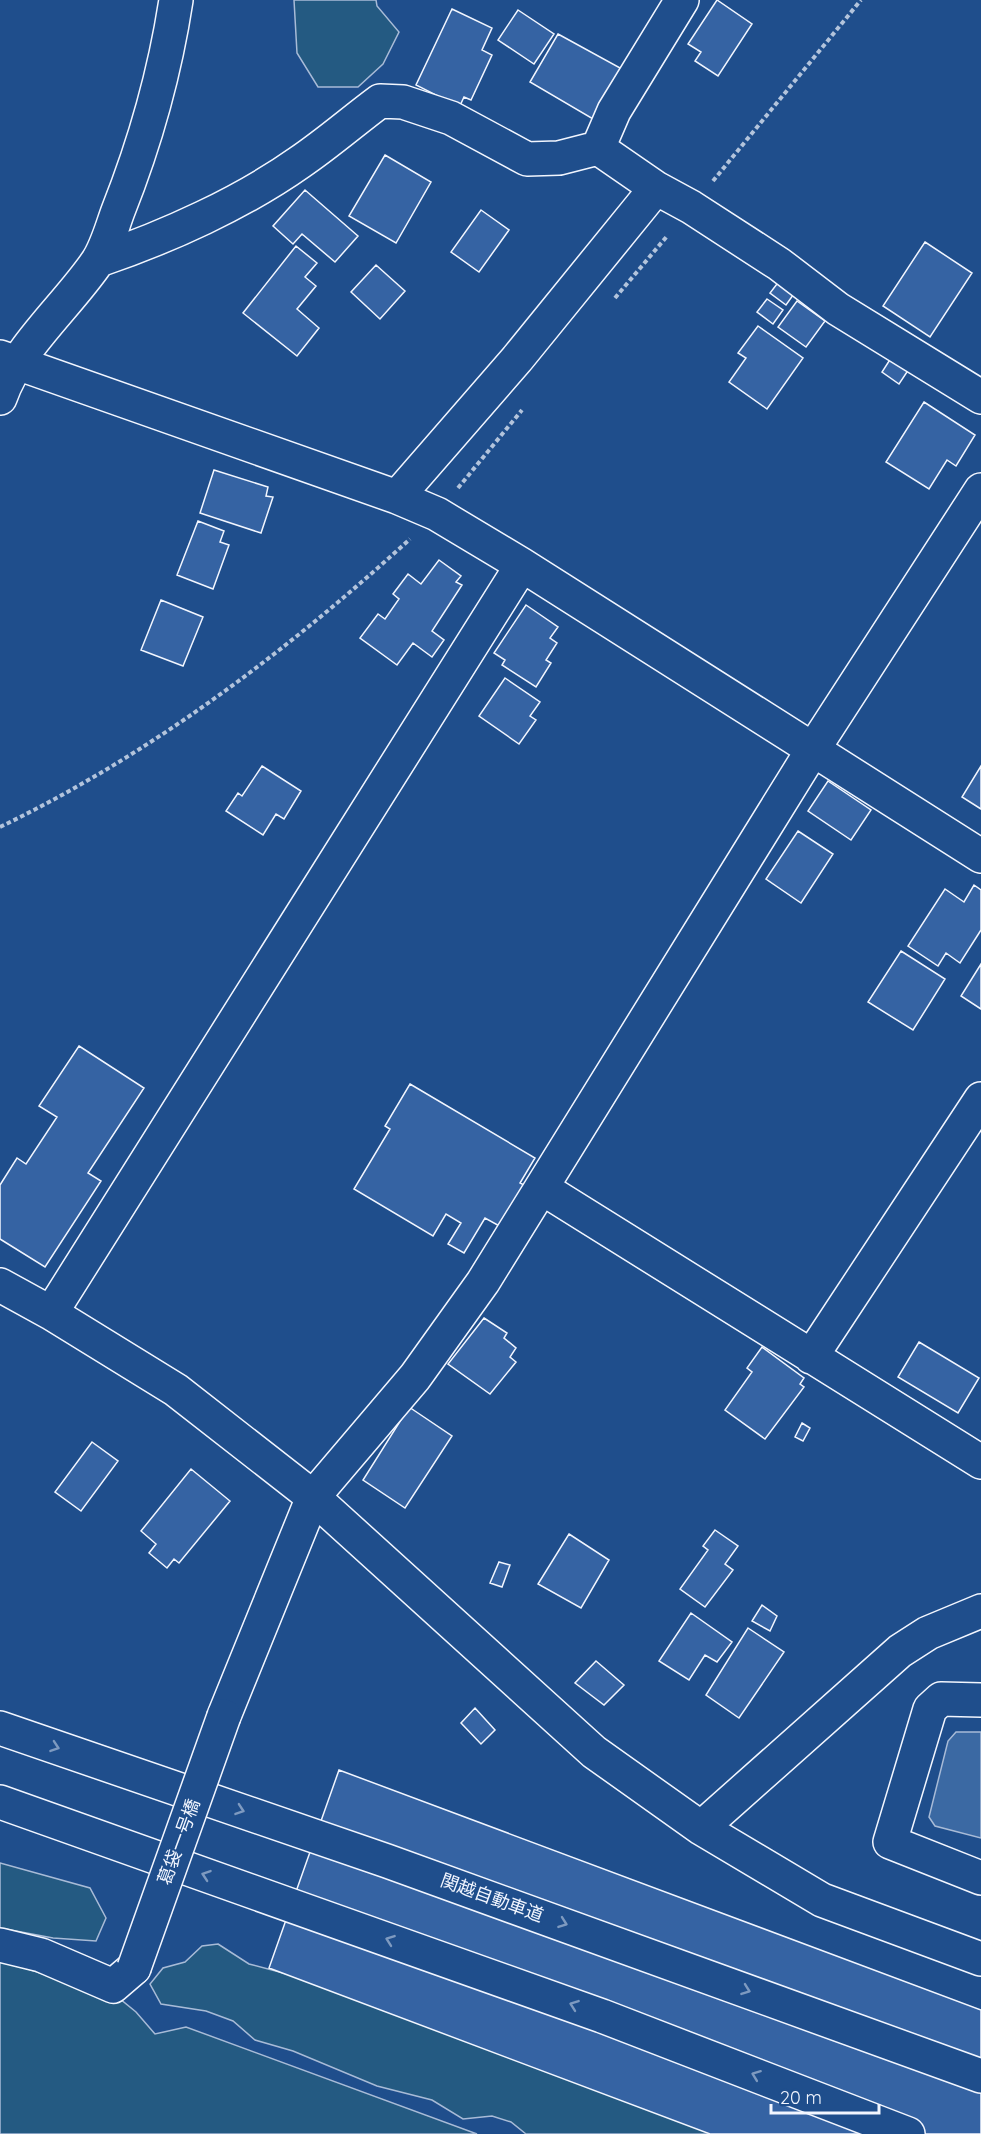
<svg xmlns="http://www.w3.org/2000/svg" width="981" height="2134" viewBox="0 0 981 2134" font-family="Quicksand,'Noto Sans JP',sans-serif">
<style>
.green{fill:#245a82;stroke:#a8bbd7;stroke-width:1.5}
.water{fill:#3b69a3;stroke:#a8bbd7;stroke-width:1.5}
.building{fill:#3563a3;stroke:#f2f6ff;stroke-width:1.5}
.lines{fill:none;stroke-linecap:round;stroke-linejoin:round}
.minor-casing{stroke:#f2f6ff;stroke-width:36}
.highway-casing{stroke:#f2f6ff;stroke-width:36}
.path{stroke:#b3c4dc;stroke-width:4;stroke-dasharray:4.5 3;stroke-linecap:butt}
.minor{stroke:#1f4e8c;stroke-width:33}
.highway{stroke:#1f4e8c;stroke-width:33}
.minor-bridge-casing{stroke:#f2f6ff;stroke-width:36;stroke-linecap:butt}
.minor-bridge{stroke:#1f4e8c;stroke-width:33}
.oneway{stroke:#7e9ac0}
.labels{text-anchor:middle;stroke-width:4.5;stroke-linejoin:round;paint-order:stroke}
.street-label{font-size:18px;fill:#f2f6ff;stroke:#1f4e8c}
</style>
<rect width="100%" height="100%" fill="#1f4e8c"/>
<path class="green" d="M294,0H376L377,6L399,32L383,64L358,87H318L297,53Z
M0,1863L90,1888L106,1918L96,1941L53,1938L0,1928Z
M218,1944L249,1964L302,1978L727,2134H526L511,2122L492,2116L463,2119L432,2100L377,2086L293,2051L255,2040L233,2021L206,2011L161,2004L150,1984L163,1968L185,1962L202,1946Z
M0,1960L120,1999L136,2012L155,2034L186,2027L477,2134H0Z"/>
<path class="water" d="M956,1732H981V1838L935,1826L929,1817L948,1741Z"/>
<path class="building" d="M717,0L752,24L718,76L695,61L701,52L688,44Z
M452,9L492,28L482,50L492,55L471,100L464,97L457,112L435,102L438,96L416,85Z
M518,10L554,34L534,64L498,40Z
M558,34L622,69L593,119L530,82Z
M385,155L431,182L396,243L349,216Z
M305,190L358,236L335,262L302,234L293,244L273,226Z
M481,210L509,230L479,272L451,252Z
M925,242L972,273L930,337L883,306Z
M296,246L317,263L305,277L316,286L297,309L319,328L297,356L243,313Z
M376,265L405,291L380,319L351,292Z
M780,280L796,291L786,305L770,293Z
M767,299L783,310L773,324L757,312Z
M797,301L825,321L806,347L778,327Z
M758,326L803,358L767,409L729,382L746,358L738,353Z
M891,358L909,369L899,384L882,372Z
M924,402L975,435L956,466L947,460L929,489L886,462Z
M214,470L268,487L266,496L273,497L261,533L200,513Z
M198,521L224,531L220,542L229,545L213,589L177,575Z
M439,560L461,576L456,582L462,585L432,631L444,640L432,657L413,643L397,665L360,638L378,614L385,619L399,599L393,594L408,574L421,584Z
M161,600L203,617L183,666L141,650Z
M526,605L558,627L550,638L557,643L546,660L551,663L536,687L502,665L505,660L494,653Z
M505,678L540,702L530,716L536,720L519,744L479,716Z
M262,766L301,791L284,819L276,814L263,835L226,811L238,793L242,796Z
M981,766V809L962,797Z
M828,781L871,810L851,840L808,811Z
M798,831L833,854L801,903L766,879Z
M974,885L981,890V930L960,963L946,953L938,966L908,946L945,889L964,902Z
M901,951L945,979L913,1030L868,1002Z
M981,964V1009L961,996Z
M79,1046L144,1088L88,1173L101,1181L45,1267L0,1239V1185L17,1158L26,1164L57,1117L39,1106Z
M410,1084L535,1158L520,1183L528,1187L503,1228L485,1218L464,1253L448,1244L461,1223L446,1214L433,1236L354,1189L390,1129L385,1126Z
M484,1318L507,1333L504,1338L516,1348L510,1357L516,1362L490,1394L448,1364Z
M919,1342L979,1378L958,1413L898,1377Z
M762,1347L804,1378L800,1384L804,1387L765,1439L725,1410L752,1372L747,1368Z
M409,1407L452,1436L405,1508L363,1480Z
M802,1423L810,1428L803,1441L795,1437Z
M92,1442L118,1461L81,1511L55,1492Z
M191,1469L230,1501L179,1563L174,1559L167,1568L149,1553L156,1544L141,1531Z
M715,1530L738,1546L725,1564L733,1570L705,1607L680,1589L708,1550L703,1546Z
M569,1534L609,1560L581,1608L538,1584Z
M499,1562L510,1565L502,1587L490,1583Z
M762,1605L777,1616L770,1631L752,1621Z
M691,1613L732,1642L717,1662L705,1655L689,1680L659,1661Z
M748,1628L784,1652L739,1718L706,1695Z
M596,1661L624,1685L604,1705L575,1683Z
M475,1708L495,1730L481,1744L461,1723Z
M339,1770L981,2010V2134H710L269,1968Z"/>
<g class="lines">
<defs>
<path id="minor" d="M598,148L614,111L682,0
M99,260C167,237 242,203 300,162C328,143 353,121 380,101L403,102L451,118L527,159L559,158L598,148L656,188L691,207L779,264L838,309L981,397
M0,357L397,497L437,514L522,565L981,856
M0,398C17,348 67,306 97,262C107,247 112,227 118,211C145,143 165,72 176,0
M397,497L517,359L656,188
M542,1188L981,1462
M0,1285L51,1313L176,1390L313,1497L594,1752L701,1828L822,1900L981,1959
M51,1313L522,565
M811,1357L981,1099
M981,1700L941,1699L930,1709L890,1842L981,1878
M224,1716L313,1497L415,1377L483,1282L812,751L981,490
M701,1828L900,1651L928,1633L981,1611
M0,1945L41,1955L113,1986L134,1968"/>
<path id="highway" d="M0,1728L387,1861L981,2076
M0,1802L602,2016L908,2134"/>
</defs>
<use href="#minor" class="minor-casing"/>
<use href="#highway" class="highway-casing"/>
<path class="path" d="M713,181L861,0
M615,298L668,235
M458,488L522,410
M0,827C151,754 286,652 410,539"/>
<use href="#minor" class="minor"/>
<use href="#highway" class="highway"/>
<defs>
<path id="minor-bridge" d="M134,1968L224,1716"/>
</defs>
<use href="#minor-bridge" class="minor-bridge-casing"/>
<use href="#minor-bridge" class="minor-bridge"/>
</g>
<defs><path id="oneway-chevron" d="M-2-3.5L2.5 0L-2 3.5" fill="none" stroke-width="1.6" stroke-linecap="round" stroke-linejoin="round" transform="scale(1.5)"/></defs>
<g class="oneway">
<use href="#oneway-chevron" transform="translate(55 1747) rotate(19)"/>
<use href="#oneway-chevron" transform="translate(240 1810) rotate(19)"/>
<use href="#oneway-chevron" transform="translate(206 1875) rotate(-161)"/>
<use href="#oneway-chevron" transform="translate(563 1923) rotate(20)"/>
<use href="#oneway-chevron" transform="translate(390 1940) rotate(-160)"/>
<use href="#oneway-chevron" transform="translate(746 1990) rotate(20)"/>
<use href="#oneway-chevron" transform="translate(574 2005) rotate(-160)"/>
<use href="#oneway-chevron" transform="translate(756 2075) rotate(-159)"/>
</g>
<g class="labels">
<g class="street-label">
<text transform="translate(179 1842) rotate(-70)" y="6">葛袋一号橋</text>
<text transform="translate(492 1898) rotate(20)" y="6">関越自動車道</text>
</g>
</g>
<path d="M771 2104v9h108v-9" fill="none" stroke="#f2f6ff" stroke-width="3"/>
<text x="780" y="2104" font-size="18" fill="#f2f6ff" stroke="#1f4e8c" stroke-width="4.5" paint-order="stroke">20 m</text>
</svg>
